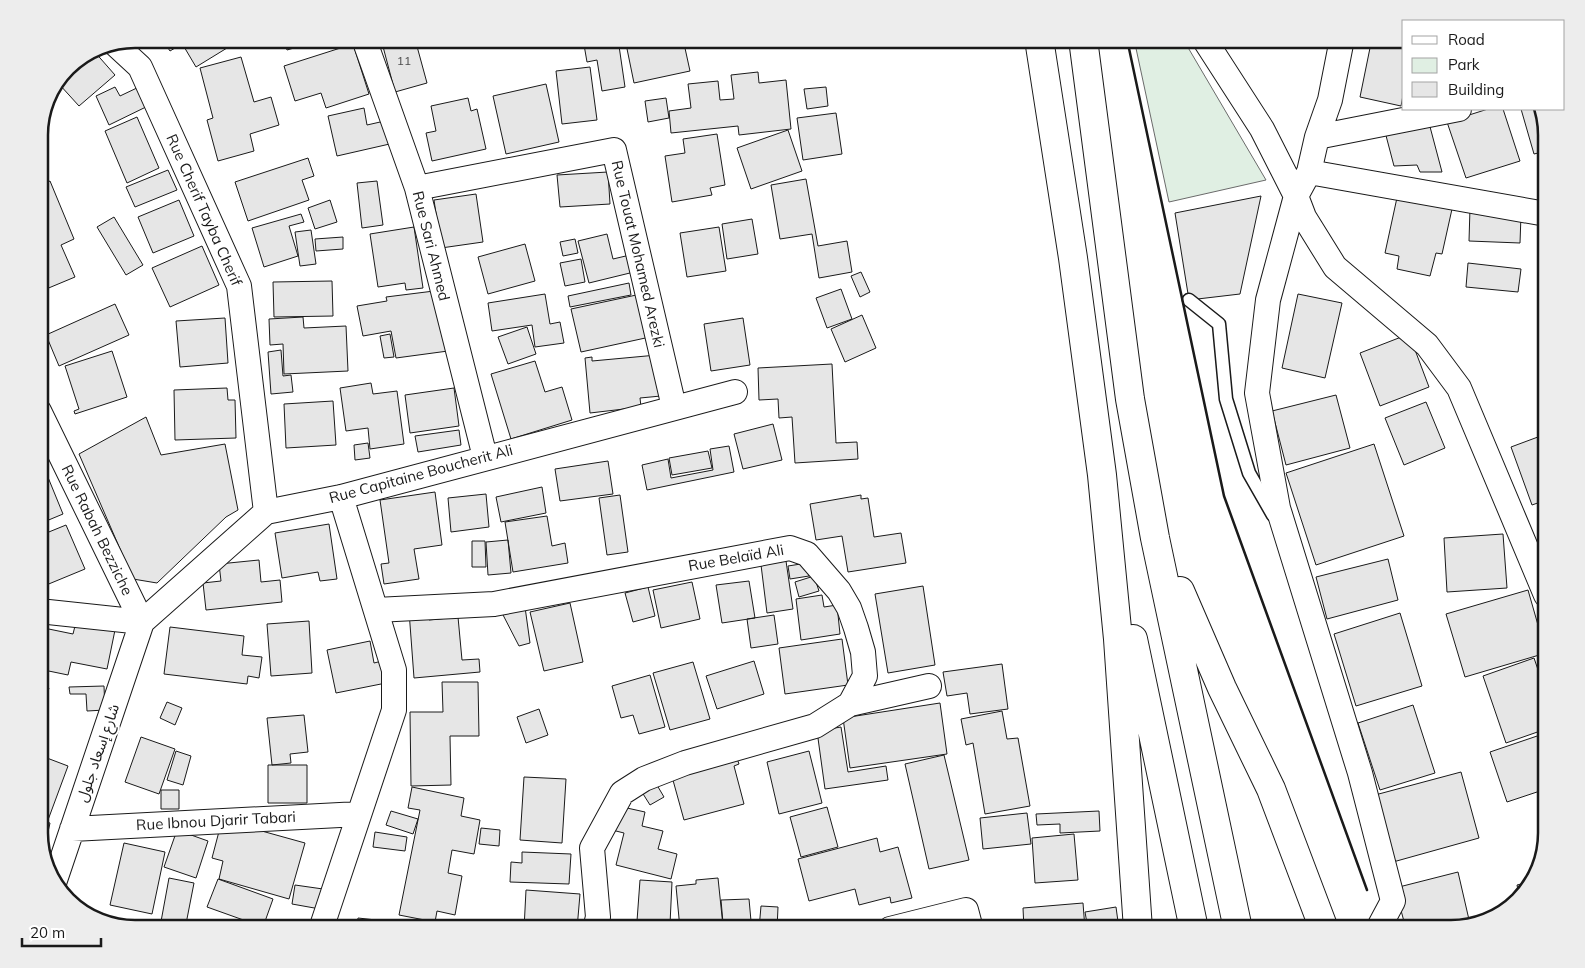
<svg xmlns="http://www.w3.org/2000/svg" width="1585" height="968" viewBox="0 0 1585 968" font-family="Mulish,'Noto Sans Arabic',sans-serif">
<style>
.green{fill:#e0efe3;stroke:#6a6a6a}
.building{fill:#e6e6e6;stroke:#1a1a1a}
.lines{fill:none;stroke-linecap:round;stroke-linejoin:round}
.lane-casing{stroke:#1a1a1a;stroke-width:15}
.street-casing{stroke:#1a1a1a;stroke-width:26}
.highway-casing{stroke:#1a1a1a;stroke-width:30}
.lane{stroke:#fff;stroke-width:12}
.street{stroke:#fff;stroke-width:24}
.highway{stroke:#fff;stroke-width:28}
.wall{stroke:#1a1a1a;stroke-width:2.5}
.labels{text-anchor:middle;stroke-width:4;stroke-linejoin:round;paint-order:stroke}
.number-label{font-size:12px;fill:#4d4d4d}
.street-label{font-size:15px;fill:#1a1a1a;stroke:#fff}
.rim{fill:none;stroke:#1a1a1a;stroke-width:2.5}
</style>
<rect width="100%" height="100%" fill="#fff"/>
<path class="green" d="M1134,39H1183L1266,180L1169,202Z"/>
<path class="building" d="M162,39H190L170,51Z
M193,39H221L227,48L196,67L183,45Z
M283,39H325L287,50Z
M381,39H415L427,83L395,92Z
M422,39H451L425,48Z
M583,39H618L625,87L602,91L597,60L587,62Z
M625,39H683L690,71L634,83Z
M1371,43L1404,49V90L1401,106L1360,97Z
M353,44L369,94L326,108L321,93L295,101L284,66Z
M93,50L115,75L79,106L59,84L67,67Z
M241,57L254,102L271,97L279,125L250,134L254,151L218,161L207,120L213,118L200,68Z
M590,67L597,120L562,124L556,71Z
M758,72L759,83L786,80L791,129L739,135L738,126L671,133L669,111L691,108L688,84L718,81L720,100L734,99L731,75Z
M546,84L559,142L506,154L493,96Z
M141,86L150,105L109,125L96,96L115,87L120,96Z
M826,87L828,106L807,109L804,89Z
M468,98L471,111L477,109L486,149L432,161L426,133L436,131L431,106Z
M666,98L669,118L648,122L645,101Z
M364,108L367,125L389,120L394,143L337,156L328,116Z
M1488,109H1503L1520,161L1466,178L1447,122Z
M1521,109H1540L1546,129V151L1534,154Z
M836,113L842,154L803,160L797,118Z
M137,117L159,168L127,183L105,131Z
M1429,123L1442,172H1420L1417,165L1394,166L1384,128Z
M788,130L802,171L751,189L737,148Z
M717,134L725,185L710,188L712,195L672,202L665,156L685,153L683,139Z
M308,158L314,176L302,180L309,200L248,221L235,182Z
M168,170L177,190L135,207L126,187Z
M608,172L610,204L560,207L557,175Z
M806,179L818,246L847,241L852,272L819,278L812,234L780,239L771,185Z
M50,181L74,239L61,245L75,277L39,292V186Z
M377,181L383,225L362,228L357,183Z
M1398,193L1452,209L1442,254L1436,253L1430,276L1397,269L1399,256L1385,253Z
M476,194L483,242L441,248L434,200Z
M1261,196L1240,294L1189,300L1175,213Z
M179,200L194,236L153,253L138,217Z
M330,200L337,222L315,229L308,208Z
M1470,208L1521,215L1520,243L1469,241Z
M301,214L304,222L289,226L298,256L264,267L252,228Z
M114,217L143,265L126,275L97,227Z
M752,219L758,254L727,259L722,224Z
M414,227L423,288L406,290L405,283L378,287L370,234Z
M719,227L726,271L687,277L680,233Z
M311,230L316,264L300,266L295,232Z
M607,234L613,259L630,255L634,272L589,283L578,241Z
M343,237V249L316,251L315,239Z
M575,239L578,253L563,256L560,242Z
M525,244L535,281L488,294L478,257Z
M202,246L219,285L170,307L152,268Z
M581,259L585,282L565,286L560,263Z
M1468,263L1521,269L1518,292L1466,287Z
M861,272L870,292L860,297L851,276Z
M332,281L333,316L274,317L273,282Z
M629,283L631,295L570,307L568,296Z
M841,289L852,319L827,328L816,298Z
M434,291L448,351L396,358L391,331L363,336L357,306L387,301L386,297Z
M545,294L550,324L560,322L564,343L535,347L532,325L492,331L488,303Z
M641,294L650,337L581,352L571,309Z
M1298,294L1342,303L1325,378L1282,368Z
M115,304L129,335L59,366L46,335Z
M862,315L876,348L845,362L831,329Z
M303,317L304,328L346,326L348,371L284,374L283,344L270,345L269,319Z
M225,318L228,363L180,367L176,321Z
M743,318L750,365L711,371L704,324Z
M527,327L536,354L508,364L498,337Z
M390,334L394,357L384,358L380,336Z
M1409,334L1429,387L1380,406L1360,353Z
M281,350L283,376L291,375L293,392L271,394L268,352Z
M112,351L127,397L75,414L74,411L79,409L65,366Z
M657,355L661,396L640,398L641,407L590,413L585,358L592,357V361Z
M535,361L545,392L562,387L572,420L511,439L491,374Z
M832,364L836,443L857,442L858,459L795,463L792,417L779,418L778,399L759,400L758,368Z
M371,383L373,394L397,391L404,444L370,449L368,428L346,431L340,388Z
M227,388L228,400H235L236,438L175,440L174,390Z
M454,388L459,426L410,433L405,395Z
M1336,395L1350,448L1286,465L1272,411Z
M333,401L336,445L286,448L284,404Z
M1426,402L1445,448L1404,465L1385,418Z
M146,417L161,455L225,444L238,510L226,517L157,583L133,579L79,454Z
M773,424L782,460L743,469L734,434Z
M459,430L461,445L418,452L415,436Z
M1546,434V500L1532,505L1511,447Z
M368,443L370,458L355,460L354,445Z
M1374,444L1404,536L1316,565L1286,473Z
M729,446L734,472L647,490L642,465L668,459L671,478L713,470L710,449Z
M708,451L712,468L672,475L669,458Z
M608,461L613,494L560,501L555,469Z
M45,470L63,514L39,524V473Z
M542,487L546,513L501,522L496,497Z
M435,492L442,545L414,549L419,579L384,584L381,564L389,563L380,500Z
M486,494L489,527L451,532L448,498Z
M620,495L628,552L607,555L599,498Z
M861,495V499L868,498L874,537L901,533L906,563L848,572L842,536L816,540L810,504Z
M547,516L552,546L565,543L568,563L513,572L505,522Z
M329,524L337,579L320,581L318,572L282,578L275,533Z
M66,525L85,569L39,588V536Z
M1503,534L1507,588L1447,592L1444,538Z
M508,540L511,573L488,575L486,542Z
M472,541H485L486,567H472Z
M1388,559L1398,600L1327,619L1316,577Z
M259,560L261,582L280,580L282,602L206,610L203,583L221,581L219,564Z
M786,561L793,609L767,613L761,565Z
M807,563L809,576L790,579L788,566Z
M814,576L819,591L799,597L795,582Z
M749,581L755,618L722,623L716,585Z
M692,582L700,619L661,628L653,590Z
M923,586L935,665L888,673L875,594Z
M648,587L655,616L633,622L625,593Z
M1528,590L1546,653L1465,677L1446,614Z
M822,595L824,607L837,605L840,634L801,640L796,599Z
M570,603L583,662L544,671L530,612Z
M525,607L530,643L519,646L501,611Z
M428,610L429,620L458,617L462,660L479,659L480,672L414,678L409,611Z
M1400,613L1422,686L1356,706L1334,634Z
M774,615L778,644L751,648L747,619Z
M309,621L312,673L271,676L267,624Z
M76,622L115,630L107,669L71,662L68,675L39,669V627L73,634Z
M170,627L244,636L242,655L262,657L259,678L248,676L247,684L164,674Z
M842,639L848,685L785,694L779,648Z
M370,641L374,663L382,661L386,683L336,693L327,650Z
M1534,658L1546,693V729L1506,743L1483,676Z
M754,661L764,694L717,709L706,676Z
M693,662L710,719L670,730L653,673Z
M1002,664L1008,709L970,714L967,693L947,696L943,672Z
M650,675L665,727L639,734L633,715L621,718L612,686Z
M442,682H478L479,736H450L451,785L411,786L410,712H443Z
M39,685L49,688L39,722Z
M104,686L105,710L87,711L86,694H70L69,687Z
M167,702L182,708L175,725L160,718Z
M940,703L947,754L850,768L843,718Z
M1413,705L1435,773L1380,790L1358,723Z
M539,709L548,735L526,743L517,717Z
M1002,711L1007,739L1018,738L1030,806L985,814L973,743L966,745L961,719Z
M304,715L308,752L290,754L291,763L272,765L267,718Z
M841,727L848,772L886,766L888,780L825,789L817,731Z
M1546,733V789L1507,802L1490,752Z
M141,737L175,749L159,794L125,782Z
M176,751L191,756L183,785L167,780Z
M809,751L822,803L779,814L767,762Z
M39,755L68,766L48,820L39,816Z
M944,755L969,860L929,869L905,764Z
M736,756L739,764L734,766L744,804L684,820L671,773Z
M268,765H307V803H268Z
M1461,772L1479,838L1393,862L1375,795Z
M524,777L566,779L562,843L520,840Z
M654,780L664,797L650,805L640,789Z
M412,787L464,798L461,816L480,820L474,854L452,850L448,873L462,876L455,915L437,911L435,922L399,915L420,810L408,808Z
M161,790H179V809H161Z
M618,806L645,812L642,826L663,831L658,849L677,854L671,879L616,865L624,833L612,830Z
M827,807L838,847L801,857L790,817Z
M391,811L418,819L413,834L386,825Z
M1099,811L1100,831L1060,833V824L1037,825L1036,814Z
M1027,813L1031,844L983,849L980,818Z
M39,820L50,823L43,854L39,839Z
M222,820L305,843L289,899L219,879L223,861L212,858Z
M481,828L500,830L499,846L479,844Z
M177,830L208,841L196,878L164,867Z
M375,832L407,837L405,851L373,847Z
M1074,834L1078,880L1035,883L1032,838Z
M877,838L880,852L898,847L912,898L891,903L890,897L859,905L855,889L809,901L798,859Z
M124,843L165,852L152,914L110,905Z
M522,852L571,854L569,884L510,882L511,862L522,863Z
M1458,872L1470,924L1450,929H1406L1395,888Z
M169,878L194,883L185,929L160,927Z
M718,878L723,926L680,929L676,886L696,884V880Z
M218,879L273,899L263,927L207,907Z
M640,880L672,882L670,924L637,921Z
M1533,881L1519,895L1517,885Z
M295,885L323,889L320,909L292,904Z
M526,890L580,894L577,929H524Z
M749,899L751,921L723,923L721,900Z
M1083,903L1085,929H1024L1023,908Z
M761,906L778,907L777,929H759Z
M1116,907L1119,929H1088L1085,912Z
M358,918L376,920L375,929H356Z
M228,922L252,929H226Z
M629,923L653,924V929H629Z
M378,925L392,929H376Z"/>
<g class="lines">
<defs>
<path id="lane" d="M1189,300L1219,324L1226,399L1249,473L1273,515"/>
<path id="street" d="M364,39L417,188L485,457
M1204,39L1262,129L1296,196L1304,217L1335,267L1427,345L1459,388L1546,595
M1342,39L1330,100L1317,137L1309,172L1296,196L1268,300L1257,393L1278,508L1360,773L1393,901L1378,929
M114,43L140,67L239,286L266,512
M1317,137L1459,109
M1309,172L1546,214
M417,188L614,150L674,407
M39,411L142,622
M376,610L494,604L790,548L807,554L839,591L849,608L856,628L863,652L865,676L850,704L815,726L685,763L644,779L622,793L592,848L598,917L595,929
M39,611L142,622
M850,704L929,686
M72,829L359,814
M54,883L142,622L266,512L341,497L735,392
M321,929L394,710V670L341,497
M890,929L966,910L971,929"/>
<path id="highway" d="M1039,39L1073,258L1102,475L1118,639L1138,929
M1083,39L1130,399L1155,538L1238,929
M1180,591L1222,688L1271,789L1324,929
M1133,639L1194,929"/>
</defs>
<use href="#lane" class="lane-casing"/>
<use href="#street" class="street-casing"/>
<use href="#highway" class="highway-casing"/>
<use href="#lane" class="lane"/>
<use href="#street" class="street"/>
<use href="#highway" class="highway"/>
<path class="wall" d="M1127,39L1224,496L1367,890"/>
</g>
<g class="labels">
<g class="number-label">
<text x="404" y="65">11</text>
</g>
<g class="street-label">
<text transform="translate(204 210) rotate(66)" y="5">Rue Cherif Tayba Cherif</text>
<text transform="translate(431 246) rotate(76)" y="5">Rue Sari Ahmed</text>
<text transform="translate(638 254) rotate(77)" y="5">Rue Touat Mohamed Arezki</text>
<text transform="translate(421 474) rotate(-15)" y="5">Rue Capitaine Boucherit Ali</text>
<text transform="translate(97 530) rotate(64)" y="5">Rue Rabah Bezziche</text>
<text transform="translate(736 558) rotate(-10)" y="5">Rue Belaïd Ali</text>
<text transform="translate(98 753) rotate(-71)" y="5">شارع إسعاد جلول</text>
<text transform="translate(216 821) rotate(-3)" y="5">Rue Ibnou Djarir Tabari</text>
</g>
</g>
<path d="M0 0H1585V968H0ZM135 48H1451A87 87 0 0 1 1538 135V833A87 87 0 0 1 1451 920H135A87 87 0 0 1 48 833V135A87 87 0 0 1 135 48Z" fill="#ededed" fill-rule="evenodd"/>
<path class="rim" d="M135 48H1451A87 87 0 0 1 1538 135V833A87 87 0 0 1 1451 920H135A87 87 0 0 1 48 833V135A87 87 0 0 1 135 48Z"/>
<rect x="1402" y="20" width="162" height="90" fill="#ffffff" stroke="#a3a3a3"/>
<rect x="1412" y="36" width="25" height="8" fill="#ffffff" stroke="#a3a3a3"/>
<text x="1448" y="45" font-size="15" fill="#1a1a1a">Road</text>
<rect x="1412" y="58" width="25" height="15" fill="#e0efe3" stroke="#a3a3a3"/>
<text x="1448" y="70" font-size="15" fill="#1a1a1a">Park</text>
<rect x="1412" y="82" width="25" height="15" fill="#e6e6e6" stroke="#a3a3a3"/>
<text x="1448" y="95" font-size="15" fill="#1a1a1a">Building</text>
<path d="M22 938v8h79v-8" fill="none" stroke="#1a1a1a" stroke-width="2.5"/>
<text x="30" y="938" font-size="15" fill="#1a1a1a" stroke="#ffffff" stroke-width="4" paint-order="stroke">20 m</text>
</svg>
